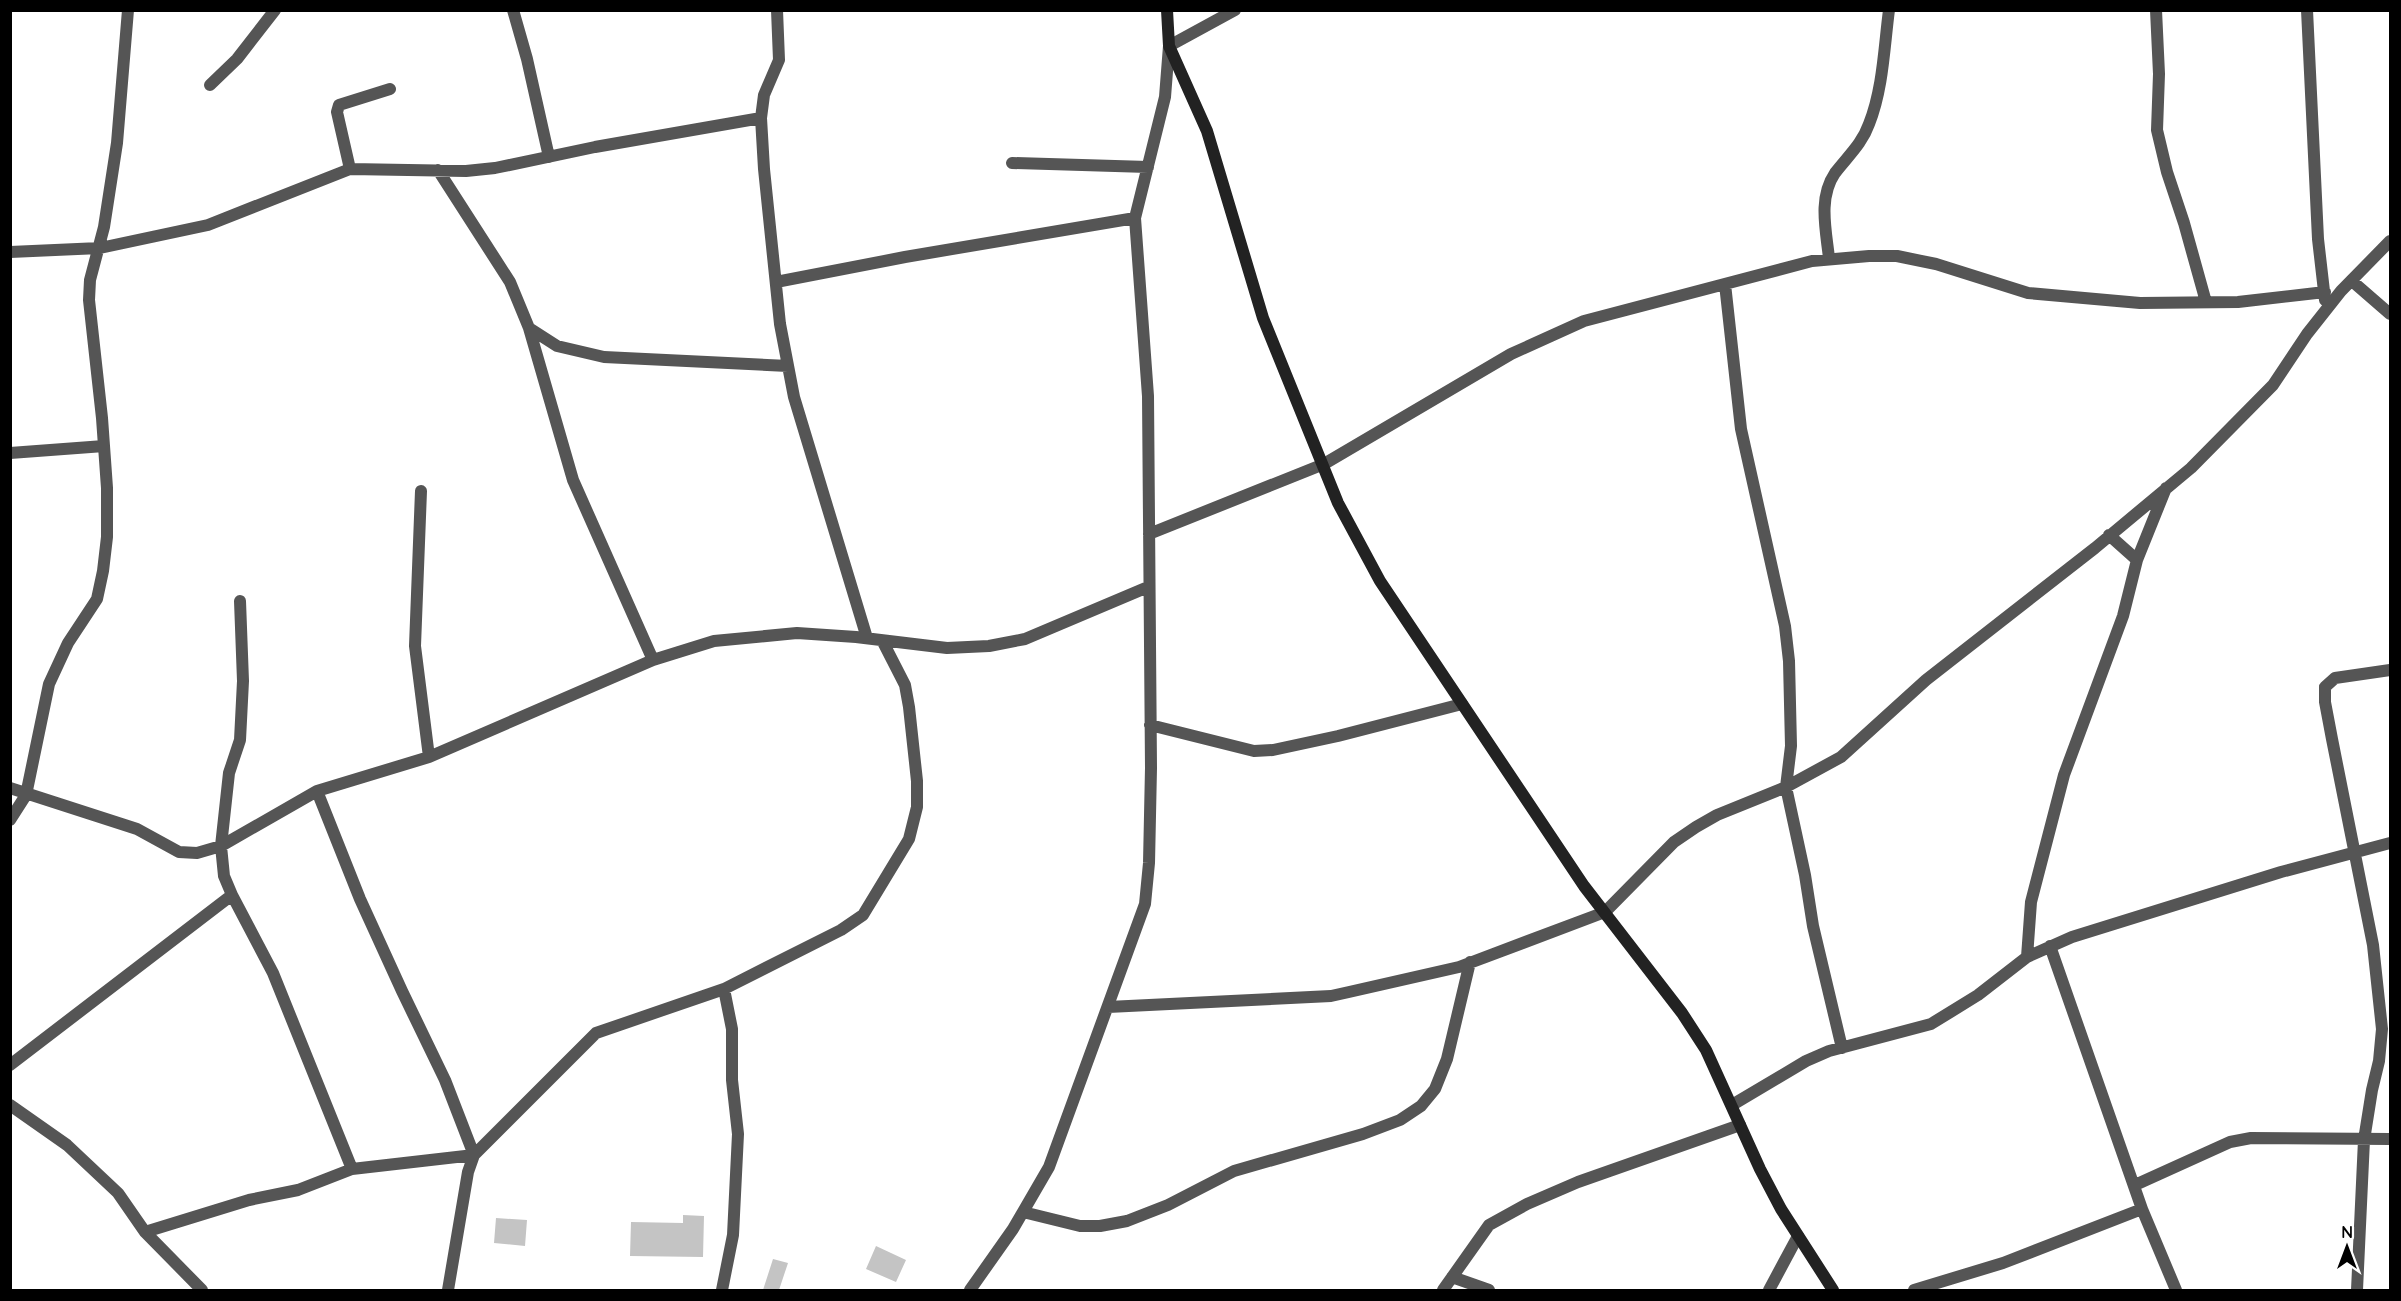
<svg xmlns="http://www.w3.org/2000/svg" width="2401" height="1301" viewBox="0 0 2401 1301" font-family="Quicksand,sans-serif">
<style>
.building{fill:#c4c4c4}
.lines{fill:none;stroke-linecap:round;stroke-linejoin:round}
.street{stroke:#555;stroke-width:12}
.secondary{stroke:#222;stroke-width:12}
</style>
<rect width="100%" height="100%" fill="#fff"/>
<path class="building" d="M683,1215L704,1216L703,1257L630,1256L631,1222L683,1223Z
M496,1218L527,1220L525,1246L494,1243Z
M876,1246L906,1260L896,1282L866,1269Z
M773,1259L788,1263L779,1290H763Z"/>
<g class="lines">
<path class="street" d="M513,10L527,59L549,157
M777,10L779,60L764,95L761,118L764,169L780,324L794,397L867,638
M2156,10L2159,74L2157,130L2167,172L2184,223L2206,302
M2307,10L2318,239L2325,300
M210,85L237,59L275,10
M1012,163L1148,167
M350,169L337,112L339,105L390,89
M438,170L510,282L529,328L573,480L653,660
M10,252L100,248L208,225L350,169L466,171L495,168L595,147L761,118
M1829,258C1826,230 1818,198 1835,173C1848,156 1862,144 1869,124C1883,89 1884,48 1889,10
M2352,281L2390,314
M776,282L905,257L1135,218
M1725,284L1741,429L1785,626L1789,661L1791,746L1786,787L1805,875L1813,926L1842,1048
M529,328L557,346L604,357L788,366
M10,453L104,446
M421,491L415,646L429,757
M1149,534L1324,464L1511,354L1584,321L1812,261L1869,256H1897L1936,264L2028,293L2140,303L2238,302L2325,292
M2109,535L2137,560
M1150,725L1254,751L1273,750L1338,736L1462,704
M10,788L137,829L179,852L197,853L221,846L317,791L429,757L653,660L714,641L797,633L856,637L947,648L989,646L1025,639L1148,587
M317,791L360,899L402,991L445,1080L474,1155
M10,820L26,795L49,684L68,643L97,599L103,571L107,537V488L102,418L89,300L90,280L104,227L117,143L128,10
M232,895L273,973L352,1169
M2050,946L2142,1209L2176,1290
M2027,957L2031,902L2064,775L2123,616L2137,560L2166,488
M1108,1007L1331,996L1349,992L1459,967L1605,912L1674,842L1696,827L1717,815L1786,787L1841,757L1926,680L2095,548L2191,468L2273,385L2307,334L2341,291L2390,241
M10,1065L232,895L224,876L221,846L229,773L240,740L243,681L240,601
M10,1105L67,1145L118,1193L145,1232L202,1290
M1732,1105L1806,1061L1829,1051L1931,1024L1978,995L2027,957L2072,937L2281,872L2390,843
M2135,1185L2230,1142L2251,1138L2390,1139
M1023,1212L1080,1226H1100L1127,1221L1168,1205L1234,1171L1363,1134L1400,1120L1421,1106L1435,1089L1447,1059L1470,962
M145,1232L249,1200L298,1190L352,1169L474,1155
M1452,1277L1489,1290
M448,1290L468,1172L474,1155L596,1033L724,989L841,930L863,915L909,839L917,807V781L909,707L905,685L883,642
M722,1290L733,1235L738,1134L732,1080V1029L724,989
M970,1290L1013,1229L1049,1167L1145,904L1149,863L1151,768L1148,396L1135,218L1165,97L1169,46L1235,10
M1443,1290L1489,1225L1527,1204L1578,1182L1740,1125
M1769,1290L1798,1236
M1914,1290L2003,1263L2142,1209
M2357,1290L2364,1140L2372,1090L2379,1061L2382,1029L2373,945L2332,739L2325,702V687L2335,678L2390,670"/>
<path class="secondary" d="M1167,10L1169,46L1207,131L1263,318L1338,503L1380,581L1584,886L1682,1013L1706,1050L1760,1169L1781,1209L1833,1290"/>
</g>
<rect width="2401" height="1301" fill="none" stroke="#000000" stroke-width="24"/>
<g transform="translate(2347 1247)" stroke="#ffffff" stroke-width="4.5" paint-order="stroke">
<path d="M0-4.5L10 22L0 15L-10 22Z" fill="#000000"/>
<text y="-9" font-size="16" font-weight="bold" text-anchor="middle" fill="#000000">N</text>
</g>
</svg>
